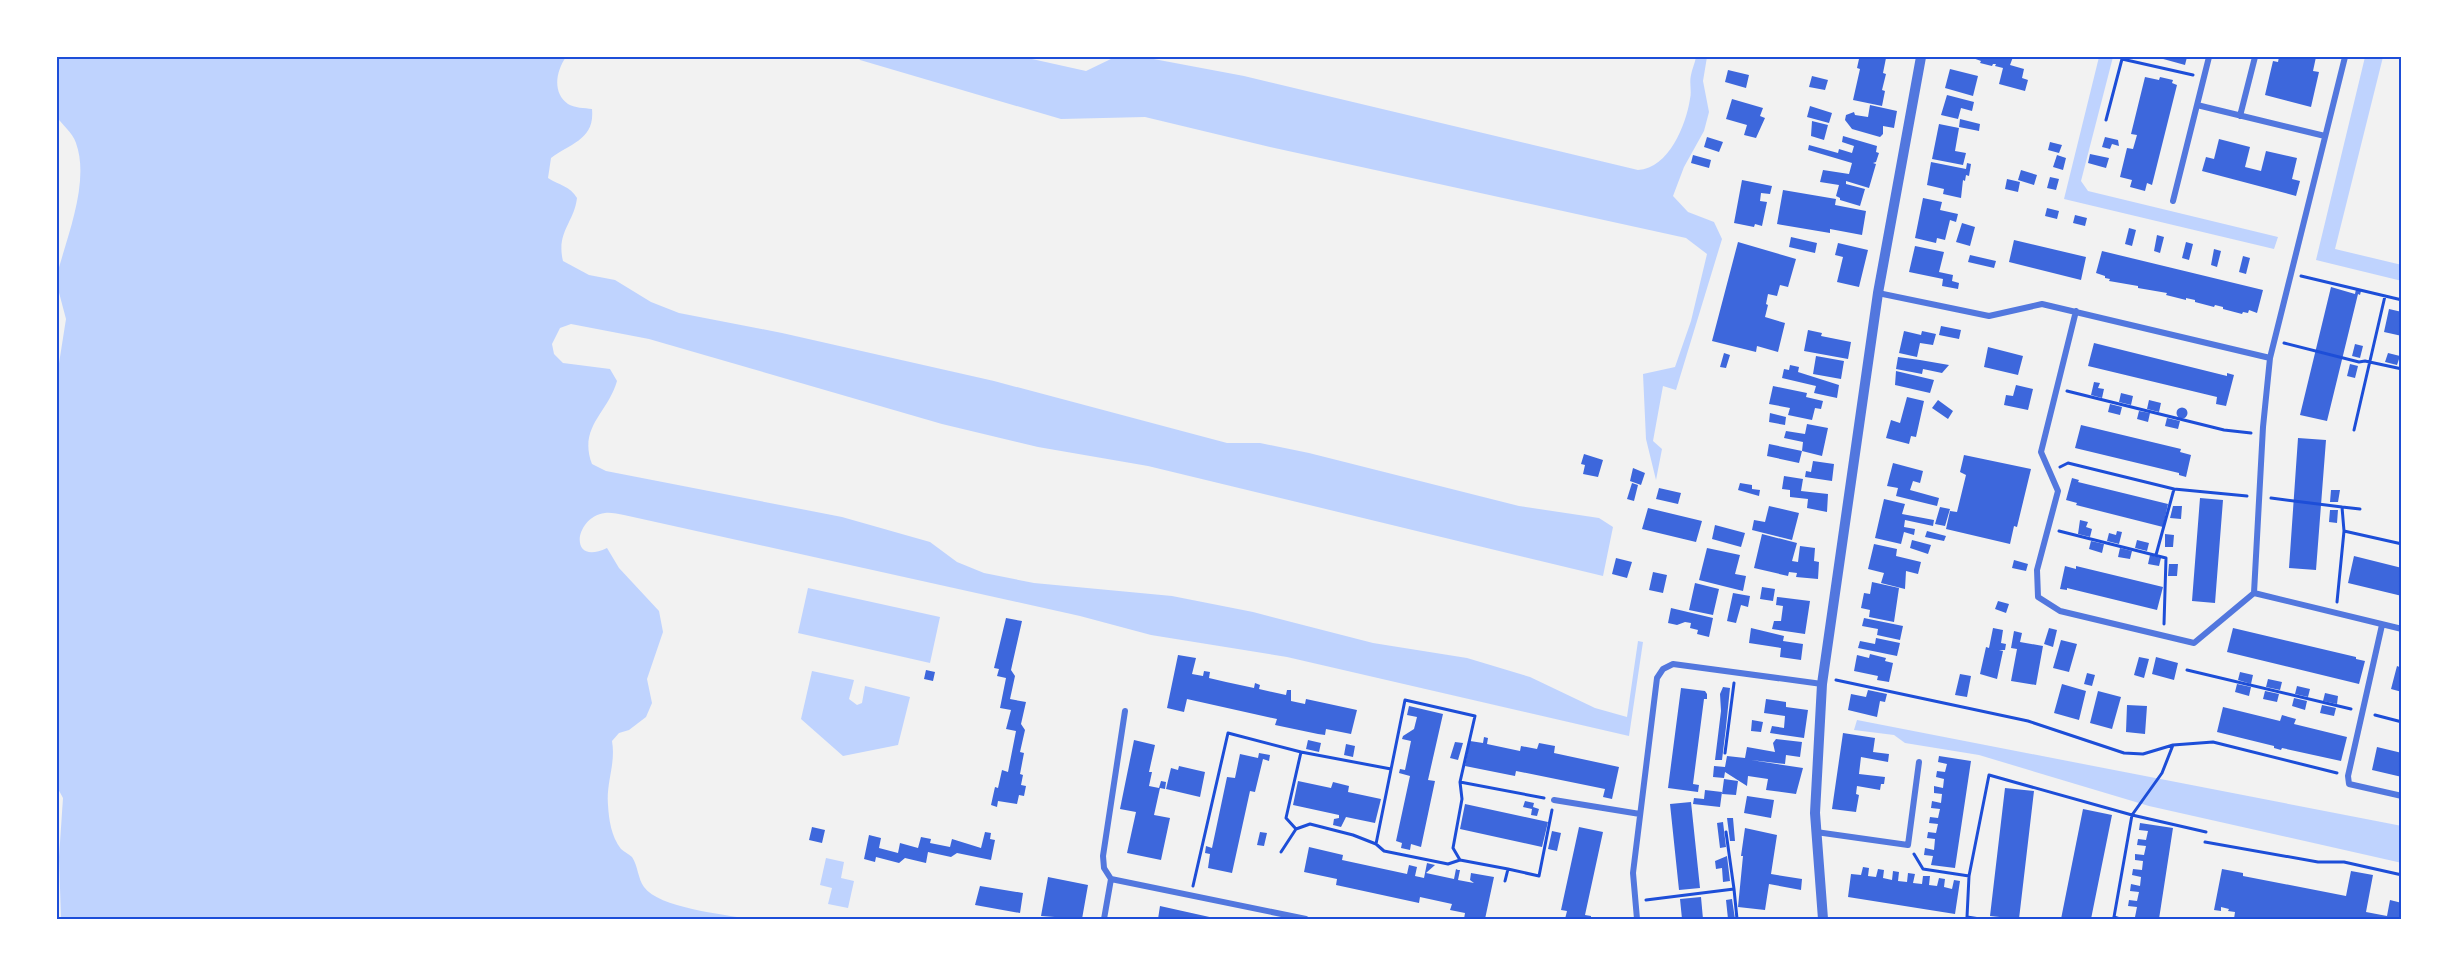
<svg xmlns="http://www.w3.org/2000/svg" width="2459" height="976" viewBox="0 0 2459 976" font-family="'Asap Condensed',sans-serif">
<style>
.water{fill:#bfd3fe}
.building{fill:#3d67dc}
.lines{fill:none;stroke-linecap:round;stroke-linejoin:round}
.path{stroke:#1d4ed8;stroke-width:3}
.minor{stroke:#5277de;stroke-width:6}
.tertiary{stroke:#5277de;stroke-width:10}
.neatline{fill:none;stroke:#1d4ed8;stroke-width:2}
</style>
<rect width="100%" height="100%" fill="#f2f2f2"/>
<path class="water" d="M57,57H566C556,71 552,93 568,104C574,108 585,108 592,109C595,140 570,143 551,158L548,178C559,185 570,186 577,198C574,223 556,232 563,261L589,275L615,280L651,302L679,313L782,333L994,381L1227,443H1260L1309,453L1519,506L1599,518L1613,527L1603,576L1148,466L1038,447L942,424L649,339L571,324L560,328L552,344L554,354L563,363L610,369L617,381C608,413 578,427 592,464L606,471L842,517L930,542L957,562L984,573L1034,583L1172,596L1253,612L1373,643L1467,658L1530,677L1595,708L1627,717L1638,641L1643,642L1629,736L1287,657L1151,635L1080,616L624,515C618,514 610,512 605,513C574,517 568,567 607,548L619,568L659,611L663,632L647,679L652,703L646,717L629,730L619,733L612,741C616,764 606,782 608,805C609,820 611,836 621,849C624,852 629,854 632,857C638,866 638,879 644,887C659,908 723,914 748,919H61L59,857L63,798L57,787V376L66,319L57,285V275C67,236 90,182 76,143C72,132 63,126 57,117Z
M858,57H1023L1086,71L1115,57H1143L1244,76L1638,170C1669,168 1686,125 1690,99C1692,91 1689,83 1691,75C1692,69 1695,63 1696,57H1707L1703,81L1709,112L1704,131L1684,167L1673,196L1688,212L1714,222L1722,239L1676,390L1663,386L1653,441L1662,449L1656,480L1646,439L1643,374L1675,367L1691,321L1707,254L1686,238L1270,147L1145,117L1061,119L860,60Z
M2099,57H2113L2081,181L2088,191L2278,237L2274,249L2064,199Z
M2365,57H2383L2335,249L2402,265V281L2316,260Z
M808,588L940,617L930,663L798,633Z
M812,671L854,680L849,699L857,705L862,703L865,686L910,697L898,745L843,756L801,719Z
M1857,720L2402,826V863L2149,806L1979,755L1905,743L1894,735L1854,730Z
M826,858L844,862L841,878L854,881L848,908L828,904L832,888L820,885Z"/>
<path class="building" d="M1854,57L1886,58L1883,73L1886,74L1882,90L1885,91L1882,106L1853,100L1860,69L1857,68L1859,59Z
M1970,57H2013L2010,65L2024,69L2022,78L2028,80L2025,91L1999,84L2003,68L1995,66L1996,64H1993L1992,66L1980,63L1981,61Z
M2156,57H2187L2185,65Z
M2279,57H2316L2313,71L2319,72L2311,107L2265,95L2273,61L2278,62Z
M1950,69L1978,76L1973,96L1945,88Z
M1728,70L1749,75L1746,88L1725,82Z
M1812,76L1828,80L1825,90L1809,87Z
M2145,77L2159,80L2160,77L2173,80L2172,83L2177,85L2152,185L2147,183L2145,191L2130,187L2132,180L2120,177L2127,148L2133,149L2137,135L2131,134Z
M1947,95L1974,102L1972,111L1961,108L1958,119L1941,115Z
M1732,99L1763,108L1760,116L1765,118L1756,138L1744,135L1747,125L1726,119Z
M1870,105L1897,111L1894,128L1883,126V134L1880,137L1852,129L1845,120L1846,115L1854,112L1855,115L1868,117Z
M1810,106L1832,113L1829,123L1807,117Z
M1960,119L1980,124L1979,131L1959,127Z
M1812,121L1828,125L1824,140L1811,136Z
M1939,124L1959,128L1955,151L1966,153L1963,165L1932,159Z
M1843,136L1877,146L1876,152L1879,153L1876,162L1873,163L1876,164L1869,188L1846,181V184L1865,189L1860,206L1840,200V198L1836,196L1839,185L1820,182L1823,170L1849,174L1852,163L1808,150L1809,145L1838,153L1839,149L1852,153L1854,146L1842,142Z
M1707,137L1723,142L1719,152L1704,147Z
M2105,137L2118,140L2119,146L2112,144L2110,149L2102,147Z
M2219,139L2250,147L2245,167L2261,171L2266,151L2297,158L2292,179L2300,181L2296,196L2202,171L2206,157L2214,159Z
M2050,142L2062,145L2059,153L2048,150Z
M2090,154L2109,158L2106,168L2088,163Z
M1693,155L1711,160L1709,168L1691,163Z
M2057,155L2066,158L2063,170L2053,167Z
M1931,162L1966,169L1967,163L1971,164L1969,176L1966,175L1965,181L1963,180L1961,198L1943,194L1944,189L1927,185Z
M2021,170L2037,175L2034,185L2018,180Z
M2050,177L2059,179L2056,190L2047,188Z
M2007,179L2020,182L2018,192L2005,189Z
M1742,180L1772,186L1770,194L1761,193L1760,201L1767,202L1762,226L1755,224L1754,227L1734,223Z
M1783,190L1836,199L1835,205L1866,211L1862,235L1830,229V233L1777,224Z
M1923,198L1942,202L1940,210L1958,214L1956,222L1950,220L1945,240L1937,238L1936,243L1915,238Z
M2047,208L2059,211L2057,219L2045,216Z
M2075,215L2087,218L2085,226L2073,223Z
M1962,223L1975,227L1970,246L1956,242Z
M2129,228L2136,230L2132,246L2125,244Z
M2157,235L2164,237L2160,253L2154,251Z
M1791,237L1817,243L1815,253L1789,247Z
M2014,240L2086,257L2081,280L2009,262Z
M1738,242L1796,259L1788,287L1780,285L1777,296L1768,294L1766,304L1768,305L1765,317L1785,323L1778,352L1757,346L1756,352L1712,341Z
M2186,242L2193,244L2189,260L2182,258Z
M1838,243L1868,250L1859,287L1837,282L1843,257L1835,255Z
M1915,246L1944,252L1939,272L1953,275L1952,281L1959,283L1958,289L1942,286L1943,279L1909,272Z
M2214,249L2221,251L2217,267L2211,265Z
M2102,251L2263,290L2257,313L2249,310L2248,313L2243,312L2242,314L2223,309V307L2215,305L2214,307L2195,302V300L2186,298V300L2166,295L2167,293L2138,288V286L2109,281L2110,279L2105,278V276L2096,273Z
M1970,255L1996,261L1994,268L1968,262Z
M2243,256L2250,258L2246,274L2239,272Z
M2331,287L2355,294L2356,289L2361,291L2360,295L2358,294L2327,421L2300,415Z
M2389,309L2402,312V336L2384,332Z
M1941,326L1961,330L1959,339L1939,335Z
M1808,330L1822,333L1821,336L1851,342L1848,359L1804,351Z
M1904,331L1921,335L1922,331L1936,334L1933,345L1920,343L1917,357L1899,353Z
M2094,343L2227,376V373L2234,375L2226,406L2216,404L2217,397L2088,366Z
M2355,344L2363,346L2360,358L2352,356Z
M1988,347L2023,356L2018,375L1984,367Z
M1724,353L1730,355L1726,368L1720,367Z
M2388,353L2400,356L2397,365L2385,362Z
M1816,356L1844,361L1841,379L1813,374Z
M1898,357L1920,360L1949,365L1942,373L1923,369L1922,374L1896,369Z
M2350,364L2358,366L2355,378L2347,376Z
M1790,365L1799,367L1798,372L1839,385L1837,398L1814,393L1816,386L1782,378L1784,369L1789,370Z
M1896,371L1934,380L1930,393L1895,385Z
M2094,382L2100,383L2098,388L2104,389L2102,398L2091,395Z
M2016,385L2033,389L2028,410L2004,405L2006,395L2013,396Z
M1773,386L1807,393L1806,397L1823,401L1821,409L1815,408L1812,420L1788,415L1790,408L1769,404Z
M2121,393L2133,396L2131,405L2119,402Z
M1907,397L1924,401L1916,437L1911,436L1909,444L1886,438L1891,420L1900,423Z
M1938,400L1953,411L1948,419L1932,408Z
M2149,400L2161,403L2159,412L2147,409Z
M2110,404L2122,407L2120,415L2108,412Z
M2176.5 413a5.5 5.5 0 1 1 11 0a5.5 5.5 0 1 1-11 0Z
M2139,411L2150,413L2148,422L2137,419Z
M1770,413L1786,417L1785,425L1769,422Z
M2167,418L2180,421L2178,429L2165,426Z
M1807,424L1828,428L1822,456L1802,451L1803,442L1784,438L1786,431L1805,434Z
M2081,425L2181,449L2180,452L2191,455L2186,477L2179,475V473L2075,448Z
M2298,438L2326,440L2316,570L2289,568Z
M1769,444L1802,451L1799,463L1767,456Z
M1584,454L1603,460L1598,477L1583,474L1585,465L1581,464Z
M1964,455L2031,469L2017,527L2014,526L2010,544L1946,529L1950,511L1957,512L1966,475L1960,472Z
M1813,461L1834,464L1832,481L1805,477L1806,471L1811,472Z
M1893,463L1923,471L1920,483L1913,481L1910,490L1939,498L1937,506L1896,496L1898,488L1887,486Z
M1633,468L1645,473L1641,485L1630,481Z
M1784,476L1803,479L1801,491L1828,494L1827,512L1807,508L1808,499L1790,497V490L1782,489Z
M2072,478L2079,480L2078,482L2168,504L2163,527L2076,505L2077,503L2066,500Z
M1632,483L1638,485L1634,501L1627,499Z
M1740,483L1752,485V489L1760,490L1759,496L1738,490Z
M1659,488L1681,493L1678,504L1656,499Z
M2331,490H2340L2338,502H2330Z
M2200,498L2223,500L2215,603L2192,601Z
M1884,499L1905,504L1902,514L1934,520L1933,526L1905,520L1904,527L1915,529L1914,535L1904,532L1901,544L1875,538Z
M1769,506L1799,513L1792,540L1752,530L1754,520L1765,522Z
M2173,506H2182L2181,519L2170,518Z
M1940,507L1950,509L1945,526L1935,524Z
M1648,508L1702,521L1696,542L1642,529Z
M2330,510H2338L2337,523L2329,522Z
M2080,520L2088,522L2086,527L2092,529L2090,537L2078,534Z
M1715,525L1745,533L1741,547L1712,539Z
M1927,531L1946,536L1944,541L1925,537Z
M2117,531L2122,532L2119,544L2107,541L2109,533L2116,535Z
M1762,534L1797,543L1792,561L1798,562L1800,546L1815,548L1814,561L1819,562L1818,579L1796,577L1797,573L1789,572L1788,576L1754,568Z
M2165,534L2174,535L2173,547H2165Z
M1912,540L1931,545L1928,554L1910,548Z
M2137,540L2149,543L2147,551L2135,548Z
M2091,541L2104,544L2102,553L2089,549Z
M1874,544L1897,549L1896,556L1921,562L1918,574L1906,571L1905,589L1881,583L1884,573L1868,569Z
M1707,548L1740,555L1735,574L1746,576L1743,591L1699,580Z
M2120,548L2132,551L2130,559L2118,557Z
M2150,555L2161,558L2159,566L2148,564Z
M2354,556L2402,568V596L2348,583Z
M1616,558L1632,562L1627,578L1612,574Z
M2014,560L2028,564L2026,571L2012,568Z
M2169,564H2178L2177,576H2168Z
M2065,566L2076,569V566L2163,587L2157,610L2067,588V590L2060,589Z
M1653,572L1667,575L1663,593L1649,590Z
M1872,582L1899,588L1894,622L1869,617L1870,610L1861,608L1864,593L1870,594Z
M1695,583L1719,589L1713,615L1689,610Z
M1762,587L1775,589L1773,601L1760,599Z
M1733,593L1750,596L1748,607L1741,605L1736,623L1727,621Z
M1777,597L1810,601L1805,634L1772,629L1774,621H1781L1783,606L1776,605Z
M1998,601L2009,604L2006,613L1995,609Z
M1671,608L1713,618L1709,637L1697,634L1698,630L1690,628L1691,623L1685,622L1677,625L1668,623Z
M1006,618L1022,621L1011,670L1015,676L1010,699L1026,702L1021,724L1025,730L1020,752L1024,753L1020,774L1023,775L1021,785L1026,786L1024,796L1019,795L1017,804L998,801L997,807L991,805L995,787L998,788L1002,770L1008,772L1016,731L1006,729L1011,710L1000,708L1006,678L997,676L999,669L994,668Z
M1864,618L1903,626L1900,640L1877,635L1878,629L1862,626Z
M1751,628L1784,636L1783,641L1803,644L1801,660L1780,657L1781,648L1749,643Z
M1993,628L2003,630L2001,643L2006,644L2005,650H1999L2003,651L1997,679L1980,674L1986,647L1989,648Z
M2049,628L2057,630L2053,647L2044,644Z
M2233,628L2356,657V659L2365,661L2359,684L2227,652Z
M2014,631L2022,633L2020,642L2043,646L2036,685L2011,681L2017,649L2011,648Z
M1876,638L1900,643L1897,656L1858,648L1860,641L1875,644Z
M2061,640L2077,644L2069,672L2053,668Z
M1870,654L1886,658L1885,661L1893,663L1889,682L1877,680L1878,676L1854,671L1857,655L1869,658Z
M1178,655L1196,658L1192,674L1203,676L1204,671L1210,672L1209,678L1226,682L1254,688L1255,683L1260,685L1259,689L1286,695L1287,690H1291V701L1305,704L1306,699L1357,710L1351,734L1326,729L1325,735L1318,734L1275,725L1277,719L1187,699L1184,712L1167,708Z
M2139,657L2149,659L2144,678L2134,675Z
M2156,657L2178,663L2174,680L2152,674Z
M2397,666L2402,668V692L2391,689Z
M926,670L935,672L933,681L924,679Z
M2240,672L2253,675L2251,684L2238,680Z
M2087,673L2095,675L2092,686L2084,684Z
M1960,674L1971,676L1967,697L1955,695Z
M2268,679L2282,682L2280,690L2266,687Z
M2062,684L2086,691L2079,720L2054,713Z
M2237,684L2251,687L2249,696L2235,692Z
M2297,686L2310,689L2308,697L2295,694Z
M1723,687L1730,688L1726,727L1722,760H1715L1721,711L1720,694Z
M1681,688L1705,691L1707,694V699H1704L1693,784L1699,785L1698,792L1668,788Z
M1868,690L1887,694L1885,702L1880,701L1877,717L1848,710L1851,694L1866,697Z
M2098,691L2121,697L2112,729L2090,723Z
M2265,691L2279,694L2277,702L2263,699Z
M2325,693L2338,696L2337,704L2323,701Z
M2294,698L2307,701L2305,710L2292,706Z
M1766,699L1786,702V707L1808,710L1804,738L1770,733L1772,726L1784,728L1785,716L1764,713Z
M2127,705L2147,706L2145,734L2126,732Z
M2322,705L2336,708L2334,716L2320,713Z
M1409,706L1443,714L1428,780L1435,781L1421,847L1411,844L1410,850L1401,848L1402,843L1396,841L1410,776L1399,773L1400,769L1405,770L1411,741L1402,739L1403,736L1414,729L1417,717L1407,715Z
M2223,707L2280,721L2282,715L2296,719L2294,724L2347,737L2341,761L2282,748L2281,750L2274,748V746L2217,732Z
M1752,720L1763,722L1761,732L1751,731Z
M1843,733L1875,738L1873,752L1889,754L1888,762L1861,757L1859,774L1885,777L1884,784H1881L1880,790L1857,786L1856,794L1859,795L1856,812L1832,809Z
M1484,737L1488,738L1487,744L1520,751L1521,746L1537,749L1539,743L1555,746L1554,753L1619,767L1612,799L1603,797L1605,789L1516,771L1515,776L1465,766L1470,741L1483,743Z
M1776,739L1802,742L1800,757L1786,755L1785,764L1751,760L1803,768L1796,794L1766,790L1768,779L1748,776L1747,786L1725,772L1724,778L1713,777L1714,766L1725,767L1727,756L1745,758L1747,747L1775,752L1773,743Z
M1134,740L1155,745L1149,772H1152L1149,786L1159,788L1161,781L1166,782L1165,789L1160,788L1154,815L1170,818L1161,860L1127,853L1136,812L1120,809Z
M1308,740L1321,743L1319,752L1306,749Z
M1455,742L1463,743L1458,760L1450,758Z
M1346,744L1355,746L1353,757L1344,755Z
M2377,747L2402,753V777L2372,770Z
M1259,753L1270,755L1269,761L1263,759L1255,792L1250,791L1232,873L1208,868L1210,854L1205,853L1206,846L1212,848L1227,777L1235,778L1240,754L1258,758Z
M1939,756L1971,761L1955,868L1931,865L1933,856L1924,855L1925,848L1934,850L1935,839L1927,838L1928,832L1936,833L1938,824L1929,823L1930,817L1938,818L1940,809L1931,808L1932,801L1941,803L1942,794L1934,793V786L1943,788L1944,779L1936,777L1937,771L1945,772L1947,764L1938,762Z
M1179,766L1205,772L1200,797L1166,789L1171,768L1178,770Z
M1724,779L1738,781L1736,795L1722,794Z
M1298,781L1331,788L1333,782L1349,786L1348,792L1381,799L1375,823L1346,817L1341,827L1333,825L1334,819L1339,818V815L1293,805Z
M2005,788L2034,791L2019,919L1990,916Z
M1705,790L1722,792L1720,807L1693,804L1694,798L1704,799Z
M1747,796L1774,800L1771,818L1744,813Z
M1525,801L1534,803L1533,807L1539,809L1537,816L1531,815L1532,809L1523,807Z
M1691,802L1700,888L1679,890L1670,804Z
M1465,804L1548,822L1542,847L1460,829Z
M2083,809L2112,815L2091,919H2061Z
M1727,818H1733L1735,841H1730Z
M1723,822L1726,847L1720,848L1717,823Z
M2140,823L2173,828L2159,919L2135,917L2137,907L2128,906L2129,900L2137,901L2139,892L2130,891L2131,884L2140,886L2141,877L2132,875L2133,869L2142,870L2143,861L2135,860V854L2144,855L2146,846L2137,845L2138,839L2146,840L2148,831L2139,830Z
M812,827L825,830L822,843L809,840Z
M1579,827L1603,832L1585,915L1591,916V919H1565L1567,911L1561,910Z
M1745,828L1777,835L1771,874L1802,879L1801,890L1769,884L1765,910L1738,907L1743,856H1741Z
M1552,831L1561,833L1557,851L1548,849Z
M985,832L991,833L990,839L995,840L991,860L957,853L951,857L928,852L926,863L905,858L899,863L876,857L875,862L864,859L869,835L881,838L879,848L898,853L900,843L918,848L921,837L931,839L930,843L950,847L952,839L981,848Z
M1260,832L1267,833L1264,846L1257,845Z
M1309,847L1343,855L1342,860L1407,874L1409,865L1417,867L1415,876L1424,878L1427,863L1435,865L1426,873L1454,879L1456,869L1458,870H1460L1458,880L1474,883L1470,880L1471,873L1494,877L1485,919H1464L1465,913L1450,910L1452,904L1420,897L1419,903L1336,885L1337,879L1304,872Z
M1727,856L1730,881L1723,882L1722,868L1716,869L1715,861Z
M1863,867L1869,868L1868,876L1876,877L1878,869L1884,870L1883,878L1892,880L1893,871L1899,872L1898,881L1907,882L1908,873L1915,874L1913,883L1922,884L1923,876H1930L1929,885L1937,886L1939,878L1945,879L1944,887L1952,889L1954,880L1960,881L1955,914L1848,897L1851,874L1861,875Z
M2222,869L2243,873V876L2346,896L2351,871L2373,875L2366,912L2387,916L2390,900L2402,903V919H2234L2235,912L2228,911L2229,909L2221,907V911L2214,910Z
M1048,877L1088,885L1082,919L1041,916Z
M980,886L1023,893L1020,913L975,905Z
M1701,897L1703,919H1682L1680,899Z
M1732,899L1735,919H1728L1726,900Z
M1160,906L1214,918V919H1158Z"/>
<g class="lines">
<path class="path" d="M2106,120L2122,59L2193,75
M2301,276L2402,300
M2284,343L2359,362L2365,361L2402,369
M2067,391L2224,430L2251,433
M2354,430L2385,296
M2060,467L2068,463L2174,489L2247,496
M2271,498L2342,507L2344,531L2337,602
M2342,507L2360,509
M2059,531L2166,558L2164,624
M2344,531L2402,544
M2156,555L2174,489
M2187,670L2351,709
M1836,680L2028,721L2124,753L2143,754L2173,745L2213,742L2337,773
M2375,715L2402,722
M1725,753L1734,683
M1460,782L1544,798
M1296,829L1286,818L1301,752L1391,769
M1726,832L1734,889
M2205,842L2318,862H2344L2402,875
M1376,844L1405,700L1475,716L1460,782L1462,799L1453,848L1460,860
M1281,852L1296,829L1310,824L1353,835L1376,844L1384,851L1448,864L1460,860L1508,869L1505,881
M1914,854L1923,869L1969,876
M1508,869L1539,876L1552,810
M1193,886L1228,733L1301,752
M1646,900L1734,889L1737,919
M2114,917L2132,815L2162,773L2173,745
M1980,919L1967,917L1969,876L1989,775L2132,815L2206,832
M2113,919L2114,917L2120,919"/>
<path class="minor" d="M2197,105L2325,136
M2240,116L2255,57
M2173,201L2209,57
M1878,293L1989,316L2042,304L2270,358
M2076,311L2041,452L2058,491L2037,570L2038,597L2060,611L2194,643L2254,593L2263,427L2270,358L2345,57
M2254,593L2402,629
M2382,625L2348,776L2349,784L2402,796
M1554,800L1640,814
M1816,832L1908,845L1919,762
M1111,879L1306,919
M1104,919L1111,879L1104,868L1103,856L1125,711
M1637,919L1633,873L1657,678L1663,669L1673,664L1822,684"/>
<path class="tertiary" d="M1823,919L1815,813L1822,684L1878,293L1921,57"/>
</g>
<rect width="2459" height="976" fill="none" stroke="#ffffff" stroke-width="117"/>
<rect x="58" y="58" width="2342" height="860" class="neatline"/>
</svg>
